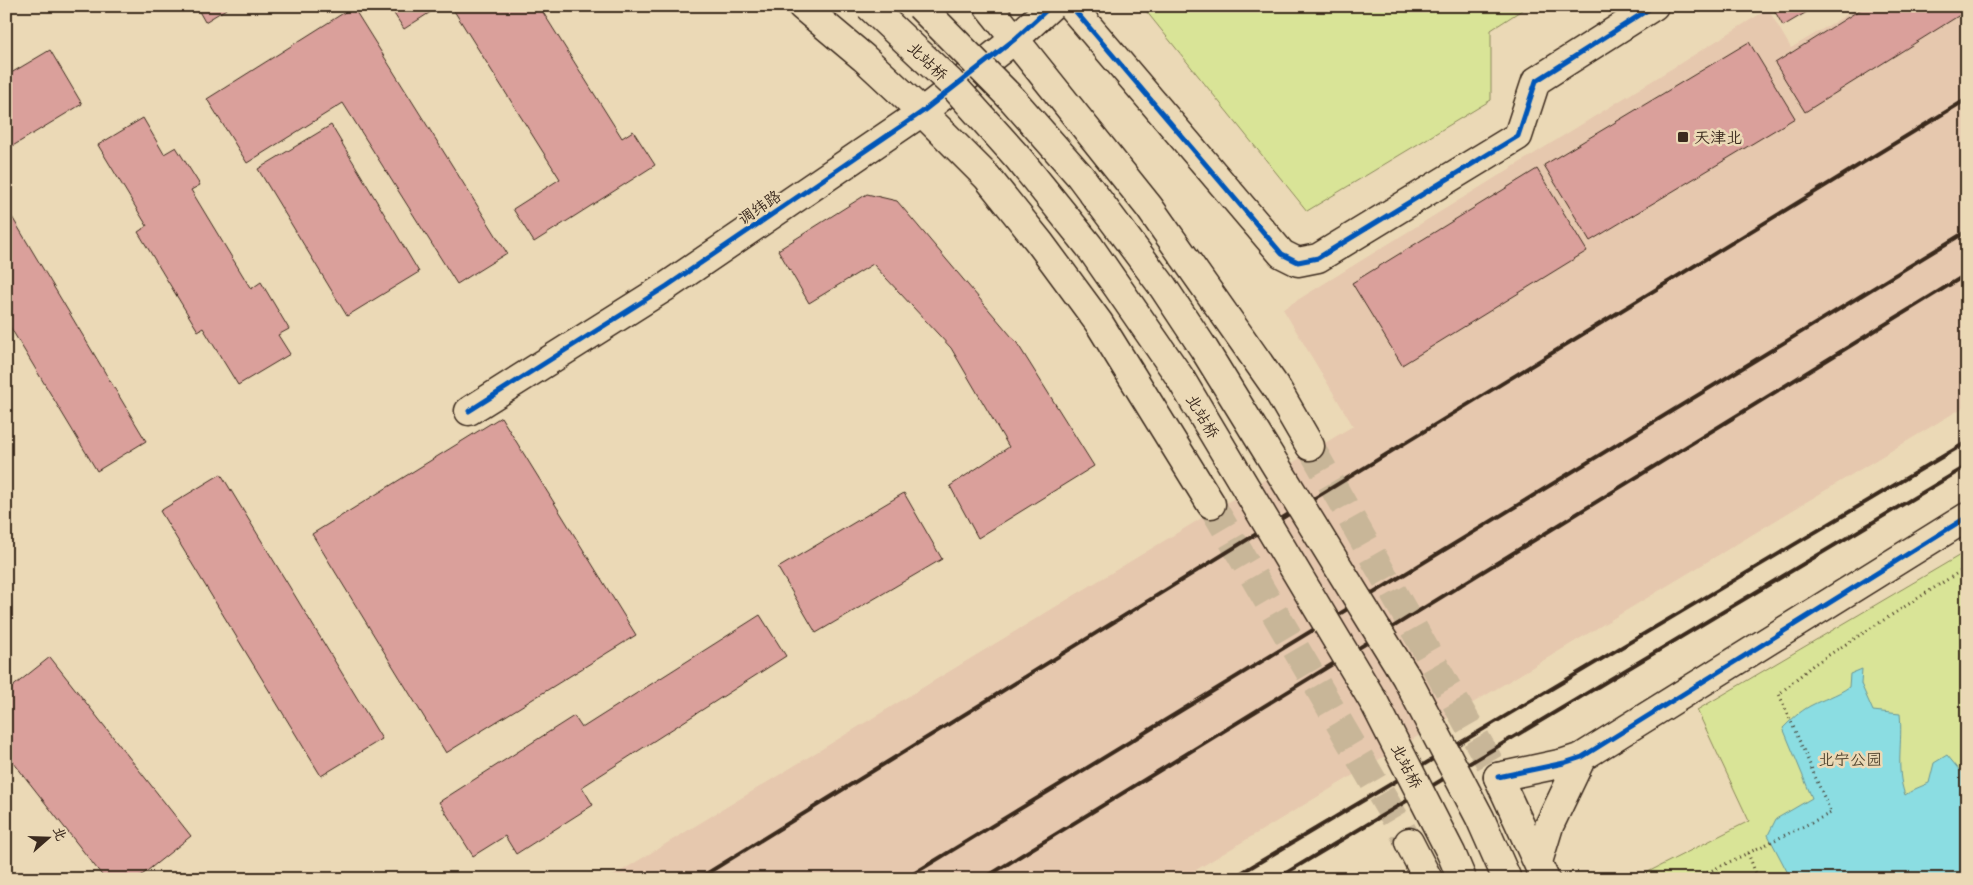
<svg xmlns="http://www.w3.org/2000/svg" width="1973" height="885" viewBox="0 0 1973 885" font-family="'Indie Flower','LXGW WenKai TC',sans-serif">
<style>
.built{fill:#e6c8ae}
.green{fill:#d9e497;stroke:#8a875a}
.water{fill:#8bdde2;stroke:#6b9594}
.building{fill:#daa09b;stroke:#3b2a1e}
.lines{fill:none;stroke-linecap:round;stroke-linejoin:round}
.major-tunnel{stroke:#c8b698;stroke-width:28;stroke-dasharray:28 14;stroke-linecap:butt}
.minor-casing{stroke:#3b2a1e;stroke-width:31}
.major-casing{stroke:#3b2a1e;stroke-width:31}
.path{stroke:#3b2a1e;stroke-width:3;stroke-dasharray:1 4;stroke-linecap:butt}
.minor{stroke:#ebd9b6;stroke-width:28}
.major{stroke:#ebd9b6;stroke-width:28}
.rail{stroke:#3b2a1e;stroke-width:4}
.major-bridge-casing{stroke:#3b2a1e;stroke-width:31;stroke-linecap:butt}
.major-bridge{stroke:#ebd9b6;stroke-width:28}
.cycleway-casing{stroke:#ebd9b6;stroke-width:8}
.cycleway{stroke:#0057b8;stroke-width:5}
.poi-dot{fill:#3b2a1e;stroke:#ebd9b6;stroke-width:2}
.labels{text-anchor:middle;stroke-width:5;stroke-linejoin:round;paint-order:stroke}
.street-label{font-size:16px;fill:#3b2a1e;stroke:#ebd9b6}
.poi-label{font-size:16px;fill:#3b2a1e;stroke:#ebd9b6;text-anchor:start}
.park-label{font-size:16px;fill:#534630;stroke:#ebd9b6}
</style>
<rect width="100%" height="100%" fill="#ebd9b6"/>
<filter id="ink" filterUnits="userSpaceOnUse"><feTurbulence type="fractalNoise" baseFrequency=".02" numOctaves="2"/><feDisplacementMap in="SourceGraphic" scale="10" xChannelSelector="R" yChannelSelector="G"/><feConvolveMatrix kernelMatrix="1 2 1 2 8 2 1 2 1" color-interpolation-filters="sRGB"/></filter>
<g filter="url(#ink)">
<path class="built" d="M1861,6H1967V405L1181,879H608L1353,426L1283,309L1768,9L1791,48Z"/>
<path class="green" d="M1142,6H1528L1491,30V100L1307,211Z
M1967,551V879H1634L1749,821L1697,710Z"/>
<path class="water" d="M1862,669L1861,684L1873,711L1900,714C1903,742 1895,768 1905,795L1915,789L1929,783L1934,763L1947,755L1961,772L1967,769V879H1791L1768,835L1776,819L1812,798L1783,728C1791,720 1799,712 1810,706C1823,699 1836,696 1849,687L1850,674Z"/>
<path class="building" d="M196,6H231L205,22Z
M389,6H440L404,29Z
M451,6H539L622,138L633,131L655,165L534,242L513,209L560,179Z
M1772,6H1817L1783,26Z
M1866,6H1959L1963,13L1805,112L1775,63Z
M353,7L507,253L457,284L343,103L247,163L207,99Z
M1749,42L1795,118L1590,241L1544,165Z
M50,50L82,104L6,150V76Z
M143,118L164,154L176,147L200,185L191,190L251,289L261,282L289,329L278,335L290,354L238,385L203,328L198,331L138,232L147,226L98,145Z
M331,125L419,272L347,316L258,169Z
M1537,169L1587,251L1402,365L1352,283Z
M867,194L897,201L1017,343L1094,466L978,538L950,486L1009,447L951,348L873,264L809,303L778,250Z
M6,207L146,441L97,471L6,320Z
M501,417L636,635L446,753L312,534Z
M221,474L382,739L321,776L160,511Z
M904,493L942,559L816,633L778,568Z
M760,615L786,656L582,787L593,805L516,854L505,836L473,856L439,802L574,716L582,728Z
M50,657L191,836L137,879H105L6,753V692Z"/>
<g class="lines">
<path class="major-tunnel" d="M1310,446L1498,777
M1211,504L1409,842"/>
<defs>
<path id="minor" d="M1071,6L1282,254L1298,262L1318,258L1518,136L1536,81L1654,6
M469,411L667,286L922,112L1015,39L1051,6
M1498,777L1564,763L1582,757L1967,517
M1538,862L1549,826L1582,757"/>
<path id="major" d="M802,6L864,58L922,112L987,177L1040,243L1099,323L1211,504
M988,6L1149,207L1277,389L1310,446
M1498,777L1545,879
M1409,842L1428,879"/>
</defs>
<use href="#minor" class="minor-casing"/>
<use href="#major" class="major-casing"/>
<path class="path" d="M1748,853L1758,879
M1694,879L1831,813L1779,694L1813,665L1967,567"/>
<use href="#minor" class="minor"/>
<use href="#major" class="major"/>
<path class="rail" d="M698,879L1284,517L1967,99
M905,879L1967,231
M983,879L1967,274
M1231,879L1967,442
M1276,879L1967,466"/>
<defs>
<path id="major-bridge" d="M869,6L950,82L1019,159L1089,246L1179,376L1375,704L1451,853L1462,879
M920,6L1013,100L1080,176L1163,287L1204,349L1406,677L1480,818L1507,879"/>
</defs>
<use href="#major-bridge" class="major-bridge-casing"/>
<use href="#major-bridge" class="major-bridge"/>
<defs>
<path id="cycleway" d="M1071,6L1282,254L1298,262L1318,258L1518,136L1536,81L1654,6
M469,411L667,286L922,112L1015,39L1051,6
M1498,777L1564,763L1582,757L1967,517"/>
</defs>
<use href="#cycleway" class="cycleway-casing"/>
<use href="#cycleway" class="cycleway"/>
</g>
</g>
<rect class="poi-dot" x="1677" y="131" width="12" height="12" rx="2.5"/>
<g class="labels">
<g class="street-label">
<text transform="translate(928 61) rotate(44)" y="6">北站桥</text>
<text transform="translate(759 207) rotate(-34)" y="6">调纬路</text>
<text transform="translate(1203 416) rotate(59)" y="6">北站桥</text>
<text transform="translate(1407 766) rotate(63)" y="6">北站桥</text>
</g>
<g class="poi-label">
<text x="1694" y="143">天津北</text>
</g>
<g class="park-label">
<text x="1850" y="765">北宁公园</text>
</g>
</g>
<rect width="1973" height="885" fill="none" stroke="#ebd9b6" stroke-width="25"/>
<rect x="12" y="12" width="1948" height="860" fill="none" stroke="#3b2a1e" stroke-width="2" filter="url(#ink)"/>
<g transform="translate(48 838) rotate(70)" stroke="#ebd9b6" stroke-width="4" paint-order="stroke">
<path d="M0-4L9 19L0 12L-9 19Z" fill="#3b2a1e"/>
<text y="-8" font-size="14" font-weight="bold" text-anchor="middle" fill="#3b2a1e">北</text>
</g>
</svg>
